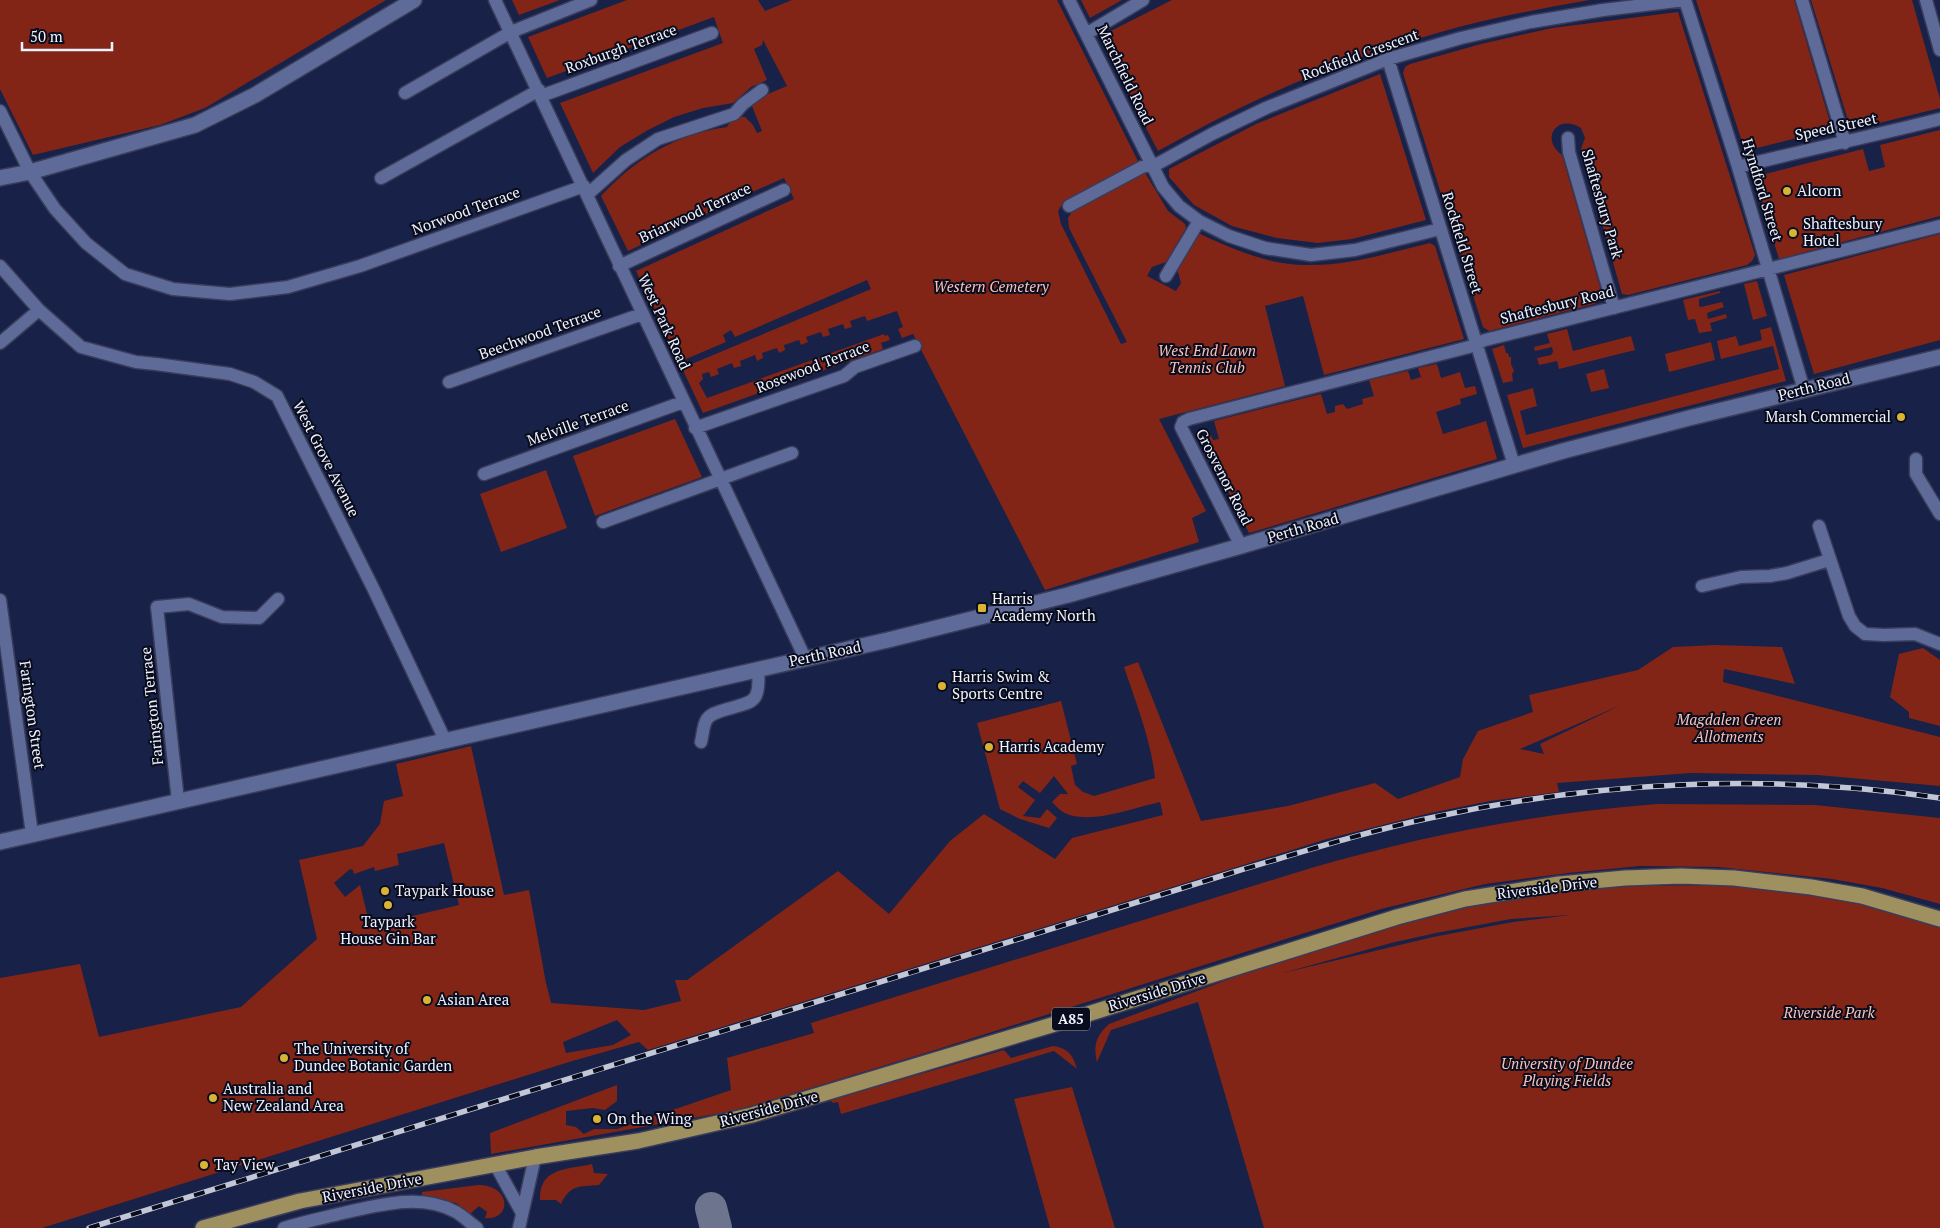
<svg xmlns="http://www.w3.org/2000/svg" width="1940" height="1228" viewBox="0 0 1940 1228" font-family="'PT Serif',serif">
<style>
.green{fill:#822517;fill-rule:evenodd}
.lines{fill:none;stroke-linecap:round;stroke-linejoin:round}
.taxiway{stroke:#6d748e;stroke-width:32}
.street-casing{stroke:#393c5a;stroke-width:15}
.secondary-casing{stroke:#393c5a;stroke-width:18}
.primary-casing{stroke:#393c5a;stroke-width:18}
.street{stroke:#5e6b98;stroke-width:12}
.secondary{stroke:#5e6b98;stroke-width:15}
.primary{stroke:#9f9060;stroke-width:15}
.rail-casing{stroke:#c2c7d6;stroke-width:5.5}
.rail{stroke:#080c1d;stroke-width:4;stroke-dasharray:11;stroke-linecap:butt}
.poi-dot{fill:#d9b334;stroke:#080c1d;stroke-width:2}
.labels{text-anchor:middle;stroke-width:4;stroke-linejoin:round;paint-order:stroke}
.shield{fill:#080c1d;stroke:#aaaeba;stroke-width:1}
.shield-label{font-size:14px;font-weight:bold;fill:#f0f3fd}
.street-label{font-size:15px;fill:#f0f3fd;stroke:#080c1d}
.poi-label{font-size:15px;fill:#f0f3fd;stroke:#080c1d;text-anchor:start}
.park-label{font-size:15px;font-style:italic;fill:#fbc2b6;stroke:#080c1d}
</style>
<rect width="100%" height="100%" fill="#182147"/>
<path class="green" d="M0,0H386L205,108L160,125L33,155L0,89Z
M512,0H560L519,15Z
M627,0H758L765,11L792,0H1057L1139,163L1063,203L1058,211L1061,224L1121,344L1127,342L1069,228L1068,218L1073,210L1144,171L1168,211L1185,224L1186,228L1166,262L1152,267L1147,276L1176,291L1181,283L1177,269L1196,236L1200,234C1233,249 1269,265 1306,265C1348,266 1389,253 1430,243L1435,246L1464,339L1324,375L1303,296L1265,306L1285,386L1159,419L1206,511L1192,518L1199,542L1045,590L913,334L902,338L898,329L903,327L897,311L867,321L865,316L850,321L852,327L845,329L843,324L828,329L830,335L823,337L821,332L806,337L808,342L801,345L799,340L784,345L785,350L779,353L777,348L762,353L763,358L757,361L755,355L740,361L741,366L734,368L732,363L717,369L719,374L711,377L709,372L702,374L703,379L699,383L707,398L884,334L885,336L888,335L890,340L881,343L883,349L703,413L682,368L871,289L867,280L735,337L731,330L723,335L726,342L679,362L636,271L794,199L784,178L750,193L746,185L734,190L738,199L628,251L601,196C635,159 676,134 727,127C732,119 735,116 745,117L753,125L757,133L762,131L752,106L756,99L787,86L763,40L762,45L754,49L767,80L751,87L733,103L703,108L674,117L648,130L620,147L593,173L560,103L723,43L714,17L547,78L528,37Z
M1081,0H1122L1090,18Z
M1172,0H1590C1538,9 1485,19 1434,34C1338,60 1245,102 1158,151L1099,37Z
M1696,0H1794L1832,129L1745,151Z
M1811,0H1912L1940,99V108L1851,130Z
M1678,12L1755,255L1752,261L1747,265L1628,295L1622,294L1581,149L1585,138L1581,128C1558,113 1539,138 1562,155L1602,294L1600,300L1594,304L1489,331L1483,327L1403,73L1405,67L1410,64L1481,44L1552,28Z
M1380,74L1426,220L1352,239L1318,243L1277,238L1232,226L1194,205L1169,177V169L1256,124Z
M1940,130V216L1779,259L1754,177L1863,149L1869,171L1885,167L1880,145Z
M1940,234V340L1814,374L1784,275Z
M1757,281L1767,316L1753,320L1744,284Z
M1720,291V293L1699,299V306L1701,307L1722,302L1724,307L1707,313L1708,319L1726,314L1727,318L1710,323L1712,331L1699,333L1695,319L1688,320L1683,300Z
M1771,327L1786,381L1523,448L1507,395L1533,388L1537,406L1520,411L1526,435L1779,369L1773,346L1721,359L1717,341L1736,336L1739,346L1762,340L1760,330Z
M1567,329L1573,351L1631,336L1635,350L1559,369L1557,361L1539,365L1537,358L1551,355L1553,352L1552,347L1535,351L1534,347L1550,343L1547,334Z
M1711,342L1715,360L1669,372L1665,354Z
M1504,345L1506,353H1508L1509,357H1511V364L1514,371L1512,374L1513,381L1503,383L1492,349Z
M1437,364L1441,378L1460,372L1465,388L1475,386L1477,394L1460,399L1461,404L1436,412L1443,434L1486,421L1497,459L1249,533L1200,435L1210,433L1213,440L1219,439L1214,421L1321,394L1327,414L1335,412V406L1343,404L1347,409L1363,404L1362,399L1374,396L1369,380L1408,371L1411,380L1421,377L1418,368Z
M1604,369L1609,388L1591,392L1586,374Z
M675,419L702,477L595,516L573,456Z
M546,470L567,528L501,552L480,494Z
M1716,645L1782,647L1795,684L1724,669L1723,682L1940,737V786L1817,775L1691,773L1557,783L1559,792L1490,801L1430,813L1327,839L648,1050L639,1042L569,1062L42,1228H0V978L80,964L99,1037L241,1007L317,939L299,860L363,846L380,824L384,801L403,796L396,764L471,746L504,895L529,890L546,983L551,1003L644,1010L681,1001L675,980H687L838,871L889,914L950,841L984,814L1055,859L1072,838L1163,815L1160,802C1133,808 1093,824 1067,814C1061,812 1056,806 1052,802L1060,794H1068L1054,776L1040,793L1023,781L1018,787L1035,800L1023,816L1040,818L1047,809L1057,818L1049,828L1020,819L1000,809L977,723L1061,701L1077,764L1071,766L1075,785L1083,792L1094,796L1155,778C1151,740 1136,703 1124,667L1138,662L1201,821L1288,806L1375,783L1398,799L1460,777L1463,759L1478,731L1533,712L1529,695L1638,670L1673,647ZM1621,705L1540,744L1544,754L1520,749ZM444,843L459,905L370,926L360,885L345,897L334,883L350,869L353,870L354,874L374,867L375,871L399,865L397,854ZM617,1020L631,1035L613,1045L566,1053L563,1042Z
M1923,648L1940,660V726L1909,718V712L1890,697L1899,654Z
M1657,804L1815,805L1940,818V904L1882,888L1832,879L1718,867L1640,866L1568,873L1485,884L1381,909L932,1051L738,1110L491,1154L490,1133L617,1085V1101L605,1110L593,1108L566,1111V1125L576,1127L584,1134L594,1129H617L731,1090L727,1058L814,1033L811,1023L1311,868C1424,835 1539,813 1657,804Z
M1723,885L1802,894L1870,906L1940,928V1228H1264L1198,1002L1111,1030L1097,1062C1093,1045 1096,1036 1109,1024L1272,963L1403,923L1463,908L1549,893L1628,886ZM1570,915L1513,922L1433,937L1283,973L1391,943L1436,933L1511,919Z
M1053,1046C1068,1048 1073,1055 1077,1069L1054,1051L841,1114L838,1102L833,1103L830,1100L1004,1050L1011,1058Z
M1072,1087L1115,1228H1050L1014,1099Z
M592,1164L594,1173L608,1174L599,1185C580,1187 570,1184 561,1204L556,1200H540C539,1166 569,1170 592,1164Z
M478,1185C512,1185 512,1221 485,1218L487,1212L479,1206L470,1214L456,1203L422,1196V1192Z"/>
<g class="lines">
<path class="taxiway" d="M711,1208L716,1228"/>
<defs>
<path id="street" d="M495,0L805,658
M1069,0L1163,187L1179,206L1199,221L1229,236L1265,248L1311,255L1355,250L1440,229
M1685,0L1738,167L1804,390
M1802,0L1845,143
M1926,0L1940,50
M1086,34L1143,0
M1388,59L1514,465
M405,93L511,32L591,0
M541,96L712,33
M0,111L30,172L55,209L86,243L125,274L173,289L230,294L288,287L360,266L584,186
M1568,138L1569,152L1614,308
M1738,167C1805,150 1873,136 1940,119
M381,178L539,90
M588,194L626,160L658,139L734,114L743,104L762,90
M1069,206L1142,167L1159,163L1212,134L1266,108L1388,59L1461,38L1531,22L1603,10L1685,0
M0,266L39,310L81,347L136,362L156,364L230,374L254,382L277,396L374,590L446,742
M619,266L784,190
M1166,276L1199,221
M0,343L39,310
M449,382L642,314
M695,428L844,376L855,367L915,346
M1916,459V474L1940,514
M484,474L683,402
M603,522L792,453
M1819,526L1849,616L1855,626L1865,634L1884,635L1915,634L1940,644
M1241,546L1181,427L1183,422L1189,419L1469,347L1485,340L1940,226
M1702,586L1741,577L1770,576L1787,573L1829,560
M0,600L32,834
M701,742C703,734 703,725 707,719C711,714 715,713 721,711C751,701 761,707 758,669
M178,801L157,607L189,604L222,617L259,618L278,599
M495,1164L522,1213
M284,1228C303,1222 323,1218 343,1213C379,1205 421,1193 456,1212C463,1216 470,1223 477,1228
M519,1228L535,1157"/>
<path id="secondary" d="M0,178L30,172L195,125L255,95L414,0
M0,842L888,640L1068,595L1241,546L1563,451L1689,418L1940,357"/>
<path id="primary" d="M203,1228L300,1201L535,1157L638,1141L752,1115L1075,1018L1397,917L1465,899L1559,884L1625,878L1681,876L1734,878L1811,887L1862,896L1940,919"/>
</defs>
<use href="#street" class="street-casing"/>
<use href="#secondary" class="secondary-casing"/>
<use href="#primary" class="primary-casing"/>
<use href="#street" class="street"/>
<use href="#secondary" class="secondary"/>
<use href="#primary" class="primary"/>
<defs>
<path id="rail" d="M89,1228L1234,872C1299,853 1364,832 1430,818C1597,781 1771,773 1940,798"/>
</defs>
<use href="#rail" class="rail-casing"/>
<use href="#rail" class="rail"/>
</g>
<g class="poi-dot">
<circle cx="1787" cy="191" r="5"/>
<circle cx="1793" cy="233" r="5"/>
<circle cx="1901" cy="417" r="5"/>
<rect x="977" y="603" width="10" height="10" rx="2.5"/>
<circle cx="942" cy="686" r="5"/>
<circle cx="989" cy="747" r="5"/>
<circle cx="385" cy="891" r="5"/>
<circle cx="388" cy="905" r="5"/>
<circle cx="427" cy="1000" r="5"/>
<circle cx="284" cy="1058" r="5"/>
<circle cx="213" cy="1098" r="5"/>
<circle cx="597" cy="1119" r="5"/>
<circle cx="204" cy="1165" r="5"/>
</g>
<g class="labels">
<rect class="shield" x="1052" y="1007.5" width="38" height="23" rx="4"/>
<g class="shield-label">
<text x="1071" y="1024">A85</text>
</g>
<g class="street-label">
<text transform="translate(621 49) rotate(-20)" y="5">Roxburgh Terrace</text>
<text transform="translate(1360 55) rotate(-20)" y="5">Rockfield Crescent</text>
<text transform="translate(1125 75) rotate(64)" y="5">Marchfield Road</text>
<text transform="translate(1836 127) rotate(-12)" y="5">Speed Street</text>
<text transform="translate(1762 190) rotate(73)" y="5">Hyndford Street</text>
<text transform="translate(1602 204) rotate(74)" y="5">Shaftesbury Park</text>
<text transform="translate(466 211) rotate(-20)" y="5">Norwood Terrace</text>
<text transform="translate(695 213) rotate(-25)" y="5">Briarwood Terrace</text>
<text transform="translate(1462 243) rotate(73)" y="5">Rockfield Street</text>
<text transform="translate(1557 305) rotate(-14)" y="5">Shaftesbury Road</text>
<text transform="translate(664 322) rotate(65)" y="5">West Park Road</text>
<text transform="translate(540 333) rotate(-20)" y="5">Beechwood Terrace</text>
<text transform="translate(813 367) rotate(-21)" y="5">Rosewood Terrace</text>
<text transform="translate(1814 387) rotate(-14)" y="5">Perth Road</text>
<text transform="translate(578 423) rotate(-20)" y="5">Melville Terrace</text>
<text transform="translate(326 459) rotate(63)" y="5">West Grove Avenue</text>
<text transform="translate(1224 477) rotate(63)" y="5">Grosvenor Road</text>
<text transform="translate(1303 528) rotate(-16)" y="5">Perth Road</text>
<text transform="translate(825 654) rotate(-12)" y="5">Perth Road</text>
<text transform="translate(152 706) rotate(-96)" y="5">Farington Terrace</text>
<text transform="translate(32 715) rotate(82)" y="5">Farington Street</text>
<text transform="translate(1547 888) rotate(-7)" y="5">Riverside Drive</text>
<text transform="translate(1157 992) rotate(-17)" y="5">Riverside Drive</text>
<text transform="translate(769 1109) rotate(-15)" y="5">Riverside Drive</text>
<text transform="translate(372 1188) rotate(-11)" y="5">Riverside Drive</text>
</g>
<g class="poi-label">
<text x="1797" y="196">Alcorn</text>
<text x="1803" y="229">Shaftesbury<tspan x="1803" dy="17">Hotel</tspan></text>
<text x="1891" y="422" text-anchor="end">Marsh Commercial</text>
<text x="992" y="604">Harris<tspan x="992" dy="17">Academy North</tspan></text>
<text x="952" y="682">Harris Swim &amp;<tspan x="952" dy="17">Sports Centre</tspan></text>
<text x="999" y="752">Harris Academy</text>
<text x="395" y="896">Taypark House</text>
<text x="388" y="927" text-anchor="middle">Taypark<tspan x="388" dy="17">House Gin Bar</tspan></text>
<text x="437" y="1005">Asian Area</text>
<text x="294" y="1054">The University of<tspan x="294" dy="17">Dundee Botanic Garden</tspan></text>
<text x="223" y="1094">Australia and<tspan x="223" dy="17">New Zealand Area</tspan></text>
<text x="607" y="1124">On the Wing</text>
<text x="214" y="1170">Tay View</text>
</g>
<g class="park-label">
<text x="991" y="292">Western Cemetery</text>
<text x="1207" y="356">West End Lawn<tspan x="1207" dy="17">Tennis Club</tspan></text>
<text x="1729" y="725">Magdalen Green<tspan x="1729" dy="17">Allotments</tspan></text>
<text x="1829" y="1018">Riverside Park</text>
<text x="1567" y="1069">University of Dundee<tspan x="1567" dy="17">Playing Fields</tspan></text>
</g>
</g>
<path d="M22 42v8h90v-8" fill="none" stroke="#f0f3fd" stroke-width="2.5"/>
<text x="30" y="42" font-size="15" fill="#f0f3fd" stroke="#080c1d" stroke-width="4" paint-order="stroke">50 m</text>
</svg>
